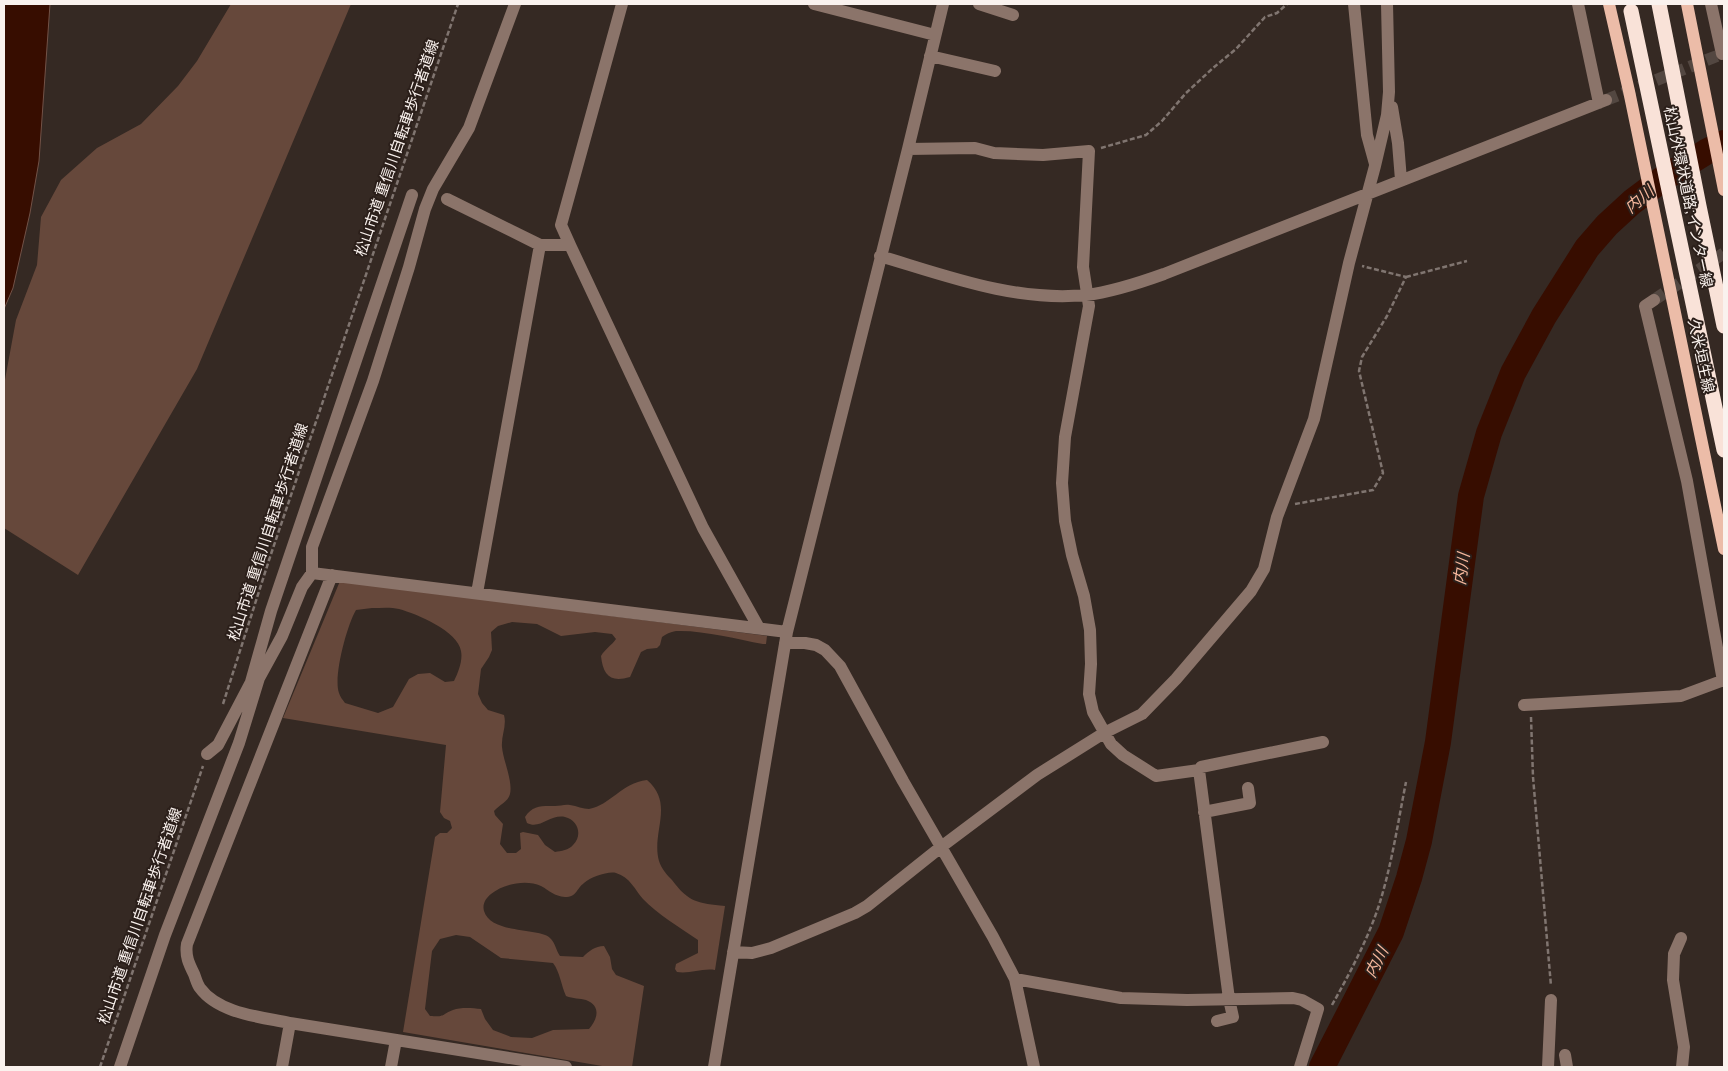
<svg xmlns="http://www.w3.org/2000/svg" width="1728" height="1071" viewBox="0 0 1728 1071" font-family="Manrope,'Noto Sans JP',sans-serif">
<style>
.green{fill:#66483b;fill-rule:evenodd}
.water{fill:#370d00;stroke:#725247}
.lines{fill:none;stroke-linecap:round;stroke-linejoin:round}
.river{stroke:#370d00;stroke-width:26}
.minor-tunnel{stroke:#534741;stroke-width:12;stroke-dasharray:12 6;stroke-linecap:butt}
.path{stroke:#807570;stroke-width:2.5;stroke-dasharray:5 2.5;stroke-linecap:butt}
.minor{stroke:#8b746a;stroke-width:12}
.major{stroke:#ecbca8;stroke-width:12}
.highway-bridge{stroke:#f9e2d8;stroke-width:15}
.labels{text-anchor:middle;stroke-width:4;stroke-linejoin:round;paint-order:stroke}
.street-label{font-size:15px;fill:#faf2ee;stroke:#2b1f1a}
.water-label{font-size:16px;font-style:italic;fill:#f6b79c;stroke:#2b1f1a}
</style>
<rect width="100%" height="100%" fill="#352923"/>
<path class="green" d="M231,4H351L197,369L78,575L4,528V385L16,320L37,265L41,217L61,180L97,148L141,124L178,86L197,61Z
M340,581L767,636L766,644H763C736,639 703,630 676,631C670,632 666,634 662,637L660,645L657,648L647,649L641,652L630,677C610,683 603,675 601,656C605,649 611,646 616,639L612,634L595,632L561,636L537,624L512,622L498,626L491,632L492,650L489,657L481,669L478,694L482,703L488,710L504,715C507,726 501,736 502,747C503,760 513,781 510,794C508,802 499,805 494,811L495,815L503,824L500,844L507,853H516L521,849L520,833L523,832L538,835L545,845L555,852C561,851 569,850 573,845C583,835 578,820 565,817C550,814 540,830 527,823L525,817C533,805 541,806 555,806C560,806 565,804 570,805C577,806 583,809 589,809C611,805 621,783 647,780C675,804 651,832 659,861C661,868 667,875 672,880C689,903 698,903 725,906L715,970C702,968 690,974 677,972L675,969L676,964L698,953V940C681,928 657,914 643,899C635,890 630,877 616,873C608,871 591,877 584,883C576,889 577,897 565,897C554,896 550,891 541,886C526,879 503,884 491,894C486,898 482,904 484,911C491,935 542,927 551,939C555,943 556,950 560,956L583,957C589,951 595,946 604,946L610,957L612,969L616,975L644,986L632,1067H608L403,1032L435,837L440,833H447L452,828L450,821L444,818L440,812L446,745L283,718ZM372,608C381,608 391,607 399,609C417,614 458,631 461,651C463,661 458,673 454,681L445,682L430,673L418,674L409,679L393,707L378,713L345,703C343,700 340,697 339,693C333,677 347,625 356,610ZM456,935L470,937L501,958L553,963C560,972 561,985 566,996C573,999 580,998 586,1000C602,1006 597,1020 589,1029L553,1030L532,1038L511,1037L493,1030L485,1019L481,1009C472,1008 461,1007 453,1010C440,1015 447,1017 430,1016L425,1009L432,951L440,939Z"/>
<path class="water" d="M4,4H50L39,161L30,213L13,288L4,309Z"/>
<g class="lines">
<path class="river" d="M1322,1067L1391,932L1409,878L1419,841L1438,742L1471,496L1489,433L1513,373L1544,316L1587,248L1607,225L1632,202L1664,178L1706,152L1724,143"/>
<path class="minor-tunnel" d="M1606,100L1717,56
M1654,300L1724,253"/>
<path class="path" d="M1101,148L1146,135L1162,121L1186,93L1213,68L1236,49L1265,17L1277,13L1287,4
M1406,277L1467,261
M1295,504L1373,490L1383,473L1359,371L1362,357L1387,316L1406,277L1362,266
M223,704L270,557L458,4
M1531,717L1533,777L1551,986
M1332,1005C1350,973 1369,937 1380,902C1392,863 1398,822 1406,782
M100,1067L203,766"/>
<path class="minor" d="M515,4L469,128L433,189L425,209L409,267L373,381L312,547V573L787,632
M814,4L935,35
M979,4L1013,15
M1354,4L1367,135L1375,164
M1578,4L1599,103
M1711,4L1722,54
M930,56L995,71
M1392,107L1398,143L1401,180
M908,149L975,148L994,153L1043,155L1089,151L1083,267L1089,306L1065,437L1062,483L1065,521L1072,555L1084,596L1090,630L1091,664L1089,694L1093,712L1111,744L1123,755L1156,776L1199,770L1229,999L1233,1017L1217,1021
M447,199L540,245H570L703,528L759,628
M570,245L561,225L622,4
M880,256C947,276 1015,302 1086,295C1112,292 1139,283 1164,274L1606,100
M1654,300L1645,306L1687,481L1723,681
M332,575L187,944C185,956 189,964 194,974C196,979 197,984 200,988C219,1014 262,1017 290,1023L566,1067
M477,593L540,245
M785,643H805L816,645L825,650L840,666L903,781L993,937L1015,979L1034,1067
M251,682L271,611L412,195
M1524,705L1681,696L1724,680
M207,754L218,745L250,684L257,679
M1199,770L1201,767L1323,742
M1204,812L1250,803L1248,788
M1681,938L1674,954L1673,980L1684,1047L1682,1067
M733,952L752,953L771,948L855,913L867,906L941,847L1037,775L1104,733L1142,714L1176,679L1251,591L1264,569L1277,517L1314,419L1349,263L1375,166L1387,115L1389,92L1387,4
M1015,979L1121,998L1187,1000L1293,998L1302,1000L1318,1009L1300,1067
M1565,1055L1567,1067
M120,1067L165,935L239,743L259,678L282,636L302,587L312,573
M282,1067L290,1023
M391,1067L396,1040
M714,1067L787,632L908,149L943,4
M1548,1067L1551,1000"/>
<path class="major" d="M1609,4L1629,91L1724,549
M1687,4L1724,190"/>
<path class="highway-bridge" d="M1659,4L1699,206L1724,326
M1631,11L1724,450"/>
</g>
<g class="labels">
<g class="street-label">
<text transform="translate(397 148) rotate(-71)" y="5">松山市道 重信川自転車歩行者道線</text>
<text transform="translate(1688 197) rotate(78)" y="5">松山外環状道路;インター線</text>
<text transform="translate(1701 356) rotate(78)" y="5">久米垣生線</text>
<text transform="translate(268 532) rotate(-72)" y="5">松山市道 重信川自転車歩行者道線</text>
<text transform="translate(140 916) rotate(-71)" y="5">松山市道 重信川自転車歩行者道線</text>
</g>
<g class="water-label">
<text transform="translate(1639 199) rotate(-40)" y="6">内川</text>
<text transform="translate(1461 569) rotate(-82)" y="6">内川</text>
<text transform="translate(1376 962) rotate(-63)" y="6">内川</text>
</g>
</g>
<rect width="1728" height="1071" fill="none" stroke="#faf2ee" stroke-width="10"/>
</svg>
